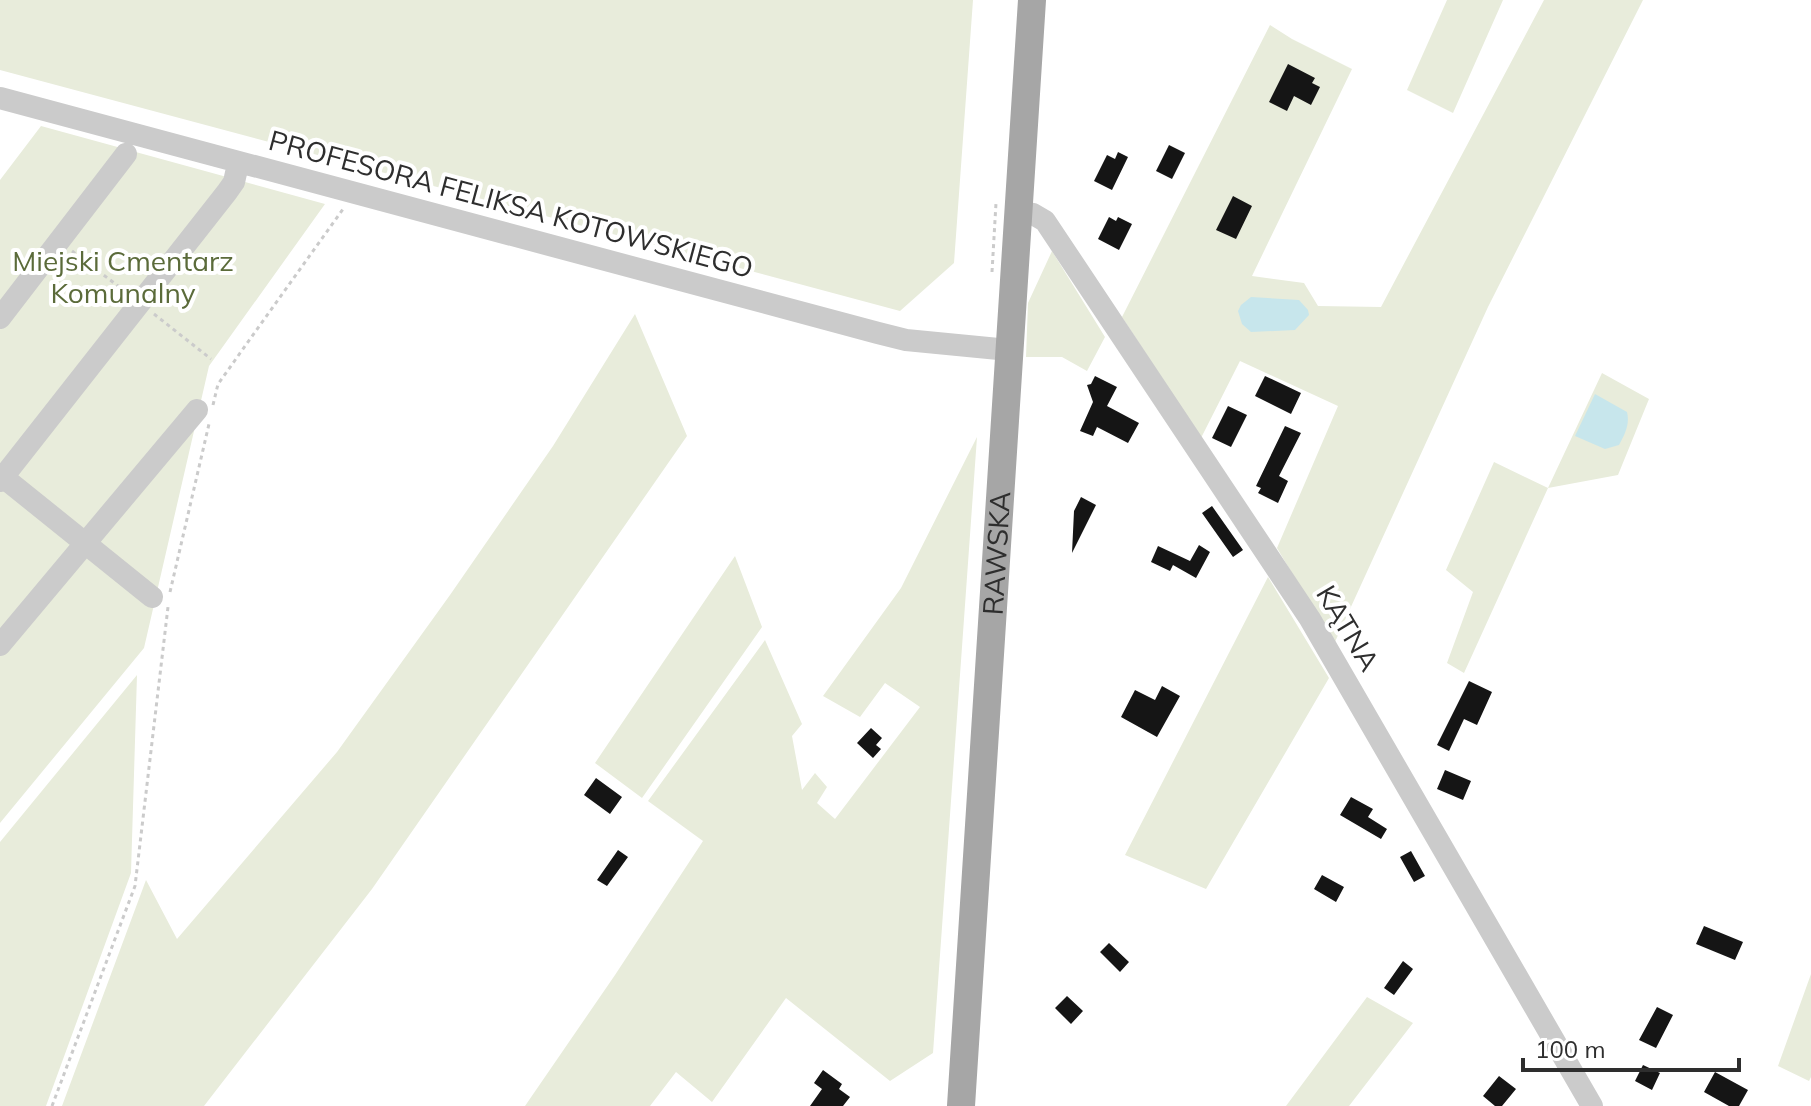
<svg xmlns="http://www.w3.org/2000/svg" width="1811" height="1106" viewBox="0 0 1811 1106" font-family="Mulish,sans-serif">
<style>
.green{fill:#e8ecdb}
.water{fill:#c7e6ec}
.building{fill:#151515}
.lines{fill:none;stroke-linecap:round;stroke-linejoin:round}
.path{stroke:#cbcbcb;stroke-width:3;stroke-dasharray:4 4;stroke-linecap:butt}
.minor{stroke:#cbcbcb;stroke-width:22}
.major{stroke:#a6a6a6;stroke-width:28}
.labels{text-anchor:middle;stroke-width:8;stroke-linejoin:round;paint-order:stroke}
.street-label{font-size:28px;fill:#2e2e2e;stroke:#fff}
.park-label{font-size:28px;fill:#5b6b3a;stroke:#fff}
</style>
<rect width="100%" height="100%" fill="#fff"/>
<path class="green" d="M0,0H973L954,263L900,311L0,70Z
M1447,0H1503L1453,113L1407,90Z
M1544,0H1643L1488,307L1334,644L1277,548L1338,406L1240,361L1201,438L1122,317L1270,25L1292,39L1352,69L1252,276L1304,283L1318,306L1381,307Z
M41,126L325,204L209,366L144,648L0,823V180Z
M1052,251L1105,337L1087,371L1062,357H1026L1028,303Z
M635,314L687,436L372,889L204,1106H62L146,880L177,939L337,752L450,595L553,446Z
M1602,373L1649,399L1618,475L1548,488L1464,673L1447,663L1473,592L1446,570L1494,462L1548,488Z
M977,437L933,1053L890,1081L786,998L712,1102L676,1072L650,1106H525L615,975L703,841L648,801L765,640L802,724L792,736L802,790L815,773L827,787L817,803L835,819L920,707L885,683L860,717L823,696L901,588Z
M735,556L762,627L642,798L595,763Z
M1268,577L1329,678L1206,889L1125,855Z
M137,675L131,873L46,1106H0V842Z
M1811,974V1077L1809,1081L1778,1066Z
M1367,997L1413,1023L1349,1106H1286Z"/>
<path class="water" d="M1251,297L1299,300L1308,310L1309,315L1295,330L1251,332L1242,324L1238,311L1241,305Z
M1595,394L1627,412C1630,424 1625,434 1619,445L1605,449L1575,436Z"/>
<path class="building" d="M1288,64L1315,78L1312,83L1320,87L1311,105L1294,96L1287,111L1269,102Z
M1169,145L1185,153L1172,179L1156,171Z
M1118,152L1128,157L1112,190L1094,181L1107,155L1115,159Z
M1233,196L1252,206L1236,239L1216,230Z
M1109,217L1116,221L1118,217L1132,224L1119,250L1098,239Z
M1095,376L1117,387L1107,406L1139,423L1128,443L1097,427L1093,436L1080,431L1093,402L1087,385L1091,384Z
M1265,376L1301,393L1291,414L1255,396Z
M1228,406L1247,415L1231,447L1212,438Z
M1285,426L1301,433L1279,476L1288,481L1278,503L1258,493L1261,488L1256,486Z
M1081,497L1096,505L1072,553L1074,511Z
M1212,506L1243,550L1233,557L1202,513Z
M1199,545L1210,552L1196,578L1173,565L1170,571L1151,562L1158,546L1190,561Z
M1469,681L1492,692L1477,725L1464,719L1449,751L1437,745Z
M1162,686L1180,696L1157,737L1121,717L1135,690L1155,700Z
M871,728L882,738L876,745L881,749L873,758L857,743Z
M1445,770L1471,781L1463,800L1437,789Z
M596,778L622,797L610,814L584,795Z
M1351,797L1373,809L1368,817L1387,829L1381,839L1340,815Z
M618,850L628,857L607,886L597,880Z
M1411,851L1425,876L1414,882L1400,857Z
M1322,875L1344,887L1336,902L1314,889Z
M1704,926L1743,942L1735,960L1696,944Z
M1109,943L1129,962L1120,972L1100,952Z
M1403,961L1413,969L1394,995L1384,988Z
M1067,996L1083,1011L1071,1024L1055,1008Z
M1657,1007L1673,1015L1656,1048L1639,1040Z
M1643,1065L1660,1073L1652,1090L1635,1081Z
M823,1070L842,1084L839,1089L850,1097L843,1106H810L822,1089L814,1083Z
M1715,1072L1748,1090L1739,1106H1729L1704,1092Z
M1499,1076L1516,1089L1502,1106H1495L1483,1096Z"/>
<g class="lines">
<path class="path" d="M72,251L126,292
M992,272L996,203
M154,314L211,359
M213,405L218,384L343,209
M170,592L209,424
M52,1106L135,886L168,607"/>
<path class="minor" d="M0,98L878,333L906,340L1009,350
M1017,212L1033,214L1045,221L1310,619L1592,1106
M0,318L126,154
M3,477L152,597
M0,481L227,192L234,182L236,173
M0,645L197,410"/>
<path class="major" id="s1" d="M961,1106L1032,0"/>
</g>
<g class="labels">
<g class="street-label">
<text transform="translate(511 204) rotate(15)" y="10">PROFESORA FELIKSA KOTOWSKIEGO</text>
<text dy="10" stroke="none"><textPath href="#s1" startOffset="554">RAWSKA</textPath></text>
<text transform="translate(1348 628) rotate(59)" y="10">KĄTNA</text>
</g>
<g class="park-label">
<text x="123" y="271">Miejski Cmentarz<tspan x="123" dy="32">Komunalny</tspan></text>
</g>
</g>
<path d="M1523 1058v12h216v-12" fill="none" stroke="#2e2e2e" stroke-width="4"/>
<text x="1535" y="1058" font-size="24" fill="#2e2e2e" stroke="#ffffff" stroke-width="6" paint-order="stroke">100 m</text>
</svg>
